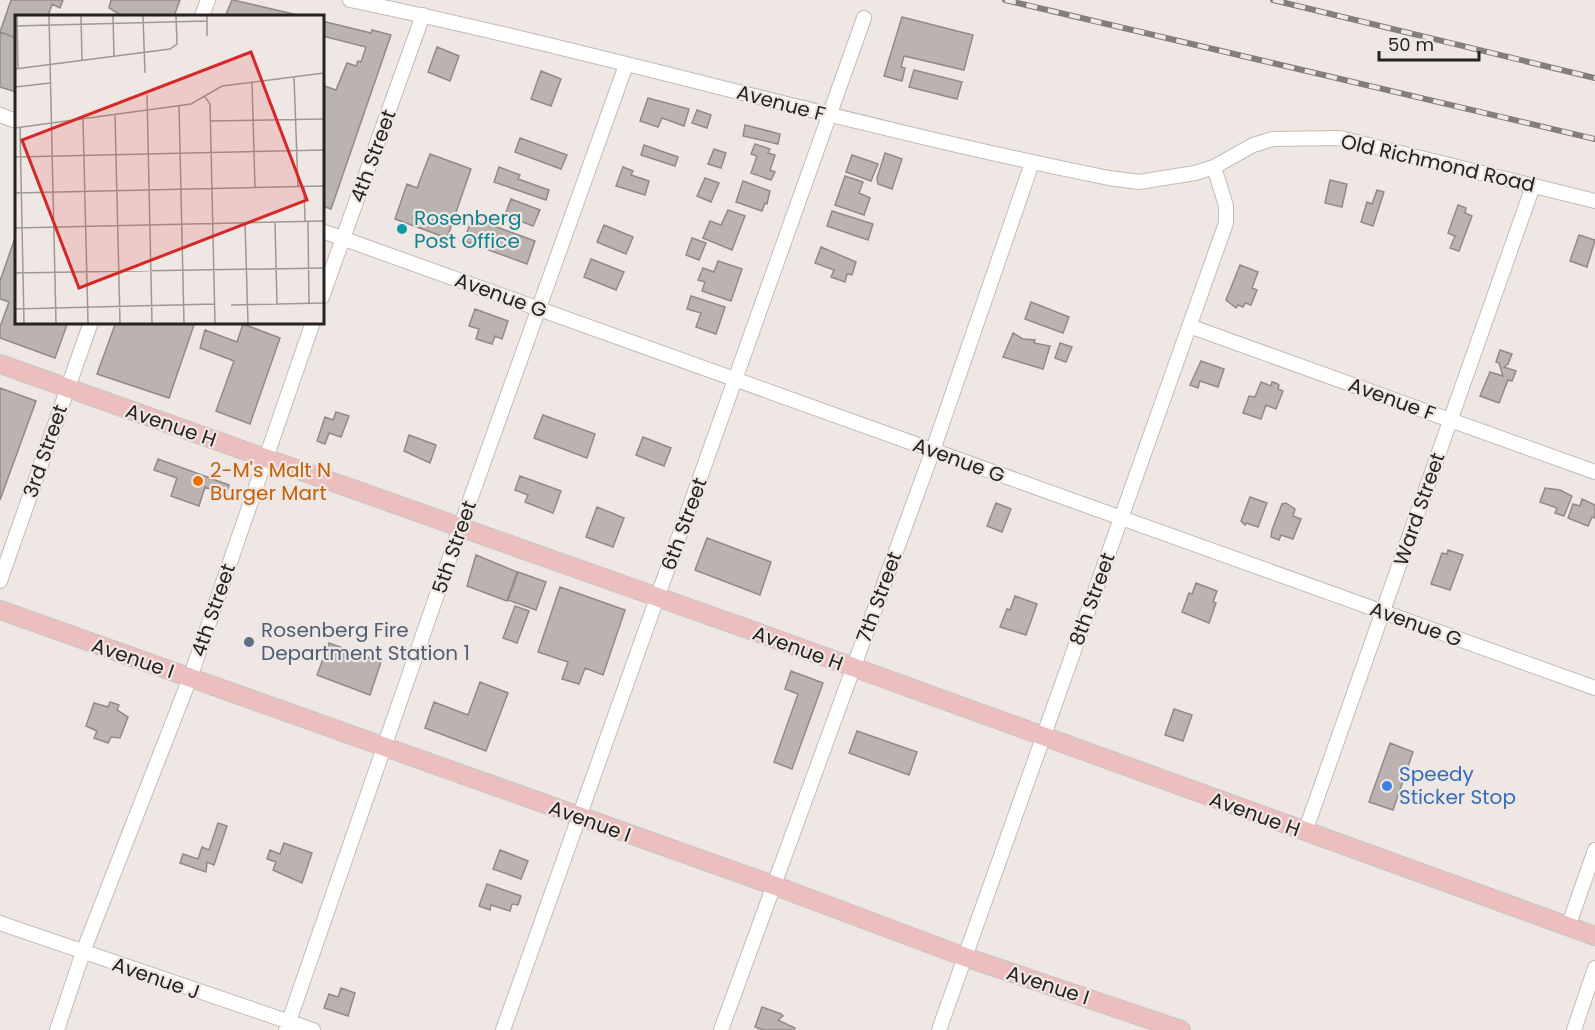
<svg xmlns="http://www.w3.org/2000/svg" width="1595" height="1030" viewBox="0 0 1595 1030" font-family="Poppins,sans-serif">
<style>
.building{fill:#bbb3af;stroke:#918a86;stroke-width:1.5}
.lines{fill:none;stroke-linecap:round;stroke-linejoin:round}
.minor-casing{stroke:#c2bbb6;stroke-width:16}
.major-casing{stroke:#c6c6c5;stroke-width:20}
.minor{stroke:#fff;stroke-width:14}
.major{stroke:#ecbebe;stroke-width:18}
.rail-casing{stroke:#847e7b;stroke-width:6}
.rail{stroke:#efe7e3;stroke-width:4;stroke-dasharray:11;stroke-linecap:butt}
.culture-dot{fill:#0f9aa8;stroke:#efe7e3;stroke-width:2}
.food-dot{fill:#e8710a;stroke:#efe7e3;stroke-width:2}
.service-dot{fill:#5c6f8a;stroke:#efe7e3;stroke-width:2}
.shop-dot{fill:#3f7fe0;stroke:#efe7e3;stroke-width:2}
.labels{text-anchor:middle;stroke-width:4.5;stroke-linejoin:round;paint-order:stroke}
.street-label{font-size:20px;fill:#252220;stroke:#efe7e3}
.culture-label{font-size:20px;fill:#0d838f;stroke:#efe7e3;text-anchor:start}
.food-label{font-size:20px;fill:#c56008;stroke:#efe7e3;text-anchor:start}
.service-label{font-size:20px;fill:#4e5e75;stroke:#efe7e3;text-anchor:start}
.shop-label{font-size:20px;fill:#366cbe;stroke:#efe7e3;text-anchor:start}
.inset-road{fill:none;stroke:#9e9895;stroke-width:1.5}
.view{fill:#d62828;fill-opacity:0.15;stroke:#d62828;stroke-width:3}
.inset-edge{fill:none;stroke:#252220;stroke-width:3}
</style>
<rect width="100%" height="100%" fill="#efe7e3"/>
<path class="building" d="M11,0H63L60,8L52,4L48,16H16V38L0,32Z
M111,0H180L174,16H122L109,8Z
M232,0H233L302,16H232L226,14Z
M902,17L973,35L964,70L904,56L901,67L905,68L902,81L884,76Z
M322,21L371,33L372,30L391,35L331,209L322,206V85L336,90L347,63L356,66L358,61L361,62L366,47L322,36Z
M0,32L16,38V92L0,87Z
M437,47L459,56L450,81L428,72Z
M914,70L962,82L957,99L909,87Z
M541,71L561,79L551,106L531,99Z
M648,98L689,109L684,126L662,118L658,127L640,121Z
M697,110L711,115L707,128L692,123Z
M745,125L780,134L778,144L743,136Z
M520,138L567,155L561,169L515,152Z
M755,144L770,149L768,153L775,155L770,170L775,172L771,180L751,173L757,156L751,154Z
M644,145L678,157L675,166L641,155Z
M714,149L726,153L721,168L708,164Z
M885,153L902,159L892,189L878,184L877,178Z
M430,154L471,169L447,238L395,219L407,184L417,188Z
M852,155L878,164L871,181L846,172Z
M499,167L520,175L518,179L549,190L546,200L494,182Z
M623,167L633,171L631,175L649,181L645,195L616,186Z
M845,176L863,182L859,193L870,198L864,215L835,205Z
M705,178L719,183L711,202L697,196Z
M1330,180L1347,184L1342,207L1325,203Z
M743,181L770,191L767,204L765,203L762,211L736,202Z
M1377,190L1384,192L1373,226L1361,222L1367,202L1372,204Z
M511,199L540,210L533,226L505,215Z
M1458,205L1466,208L1465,213L1472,216L1459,251L1450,248L1455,236L1448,233Z
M728,210L745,216L732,250L703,238L710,221L721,225Z
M832,211L873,224L868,240L827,226Z
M472,218L535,241L527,264L464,241Z
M604,225L633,237L626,254L597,242Z
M16,235V322H68L55,358L0,338V327L9,302L0,299V281Z
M1579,235L1595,240L1587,267L1570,261Z
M692,238L706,243L699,260L686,255Z
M821,247L856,262L852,275L847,274L845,282L831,277L834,270L815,263Z
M591,259L624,272L616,290L584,277Z
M718,261L742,269L731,301L702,291L705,282L698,280L703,268L714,272Z
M1240,265L1258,272L1252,288L1257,290L1251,305L1245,303L1243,307L1238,305L1236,308L1226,300Z
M691,296L725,307L716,334L696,327L701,313L687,309Z
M1031,302L1069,317L1063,333L1025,319Z
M475,309L508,321L502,339L495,336L492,344L476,339L479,329L469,326Z
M116,322H195L169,398L97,374Z
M243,324L280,338L250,424L216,411L234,361L200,348L205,330L237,342Z
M1013,333L1023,339L1035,340L1034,343L1050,346L1043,369L1003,357Z
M1060,343L1072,347L1066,362L1055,358Z
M1500,350L1512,354L1508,364L1504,367L1516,371L1512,381L1508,380L1499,403L1480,396L1490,372L1503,376L1499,363L1496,362Z
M1201,361L1224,369L1218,387L1200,381L1198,388L1190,385Z
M1261,382L1271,386L1272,382L1276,383L1279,385L1278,389L1283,391L1276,409L1266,405L1261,419L1243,413L1249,396L1255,397Z
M0,388L36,401L0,500Z
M336,412L349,416L341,437L329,433L325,444L317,441L325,417L333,420Z
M543,415L595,434L587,458L534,438Z
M409,435L436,445L430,463L404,451Z
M643,437L671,448L664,466L636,455Z
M158,459L229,485L226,495L205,487L199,506L171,496L177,478L154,470Z
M520,476L561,491L553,513L525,502L528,495L515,490Z
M1545,488L1560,490L1572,496L1564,516L1555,513L1557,508L1540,502Z
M1250,497L1267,503L1258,527L1246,523L1245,525L1241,521Z
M1582,499L1595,505V518L1592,517L1588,526L1568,518L1573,504L1580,506Z
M996,503L1011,509L1002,532L987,526Z
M1286,503L1295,509L1293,516L1301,519L1293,539L1281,535L1279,540L1271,537L1272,530L1282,504Z
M597,507L624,518L613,547L586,537Z
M707,538L771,562L760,595L695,570Z
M1448,550L1463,555L1450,590L1431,584L1442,553L1447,554Z
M476,555L517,572L507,601L467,586Z
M518,572L546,582L536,610L508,600Z
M1196,583L1217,591L1213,602L1216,603L1209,623L1182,612L1189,593L1192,594Z
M560,587L625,610L603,675L585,668L579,684L562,679L568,662L538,652Z
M1015,596L1037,604L1026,635L1000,627L1007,609L1010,610Z
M515,606L529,611L517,643L503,638Z
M329,643L381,662L370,695L317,675Z
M791,671L823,683L792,769L774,762L798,694L785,689Z
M480,682L508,693L486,751L425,728L434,702L468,715Z
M110,702L119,705L117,710L128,717L120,738L111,737L108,743L94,738L97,731L86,726L94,703L108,707Z
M1174,709L1192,715L1183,741L1165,735Z
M857,731L917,752L909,775L849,753Z
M1390,743L1413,752L1393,810L1369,802Z
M218,823L227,826L214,865L207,862L206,872L180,863L183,854L198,859L202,847L209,850Z
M284,843L312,853L302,883L273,870L276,862L267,859L270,850L280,854Z
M500,850L528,861L521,879L493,869Z
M487,884L521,896L518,905L512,904L510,911L491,905L490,910L479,906Z
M341,988L355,993L348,1016L324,1008L329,994L338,997Z
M762,1007L781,1014L783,1016L778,1020L795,1028L794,1030H763L755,1027Z"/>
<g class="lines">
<defs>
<path id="minor" d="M350,0C605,53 854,127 1109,178L1139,182L1195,173L1214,167L1253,145L1273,139L1340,138L1595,201
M202,16L208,0
M0,115L16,121
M322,231L1595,688
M322,297L423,15
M1189,326L1595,472
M0,581L91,322
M1305,832L1533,186
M0,923L313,1030
M1568,927L1595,850
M57,1030L83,952L190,678L313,322
M286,1030L460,528L626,65
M503,1030L864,18
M721,1030L933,450L1032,163
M939,1030L1226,223V206L1214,167
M1574,1030L1595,968"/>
<path id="major" d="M0,364L756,632L1595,936
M0,610L773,885L965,957L1181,1030"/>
</defs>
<use href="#minor" class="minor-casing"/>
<use href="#major" class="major-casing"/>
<use href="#minor" class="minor"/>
<use href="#major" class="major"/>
<defs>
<path id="rail" d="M1005,0L1595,139
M1273,0L1595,78"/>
</defs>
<use href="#rail" class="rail-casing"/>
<use href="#rail" class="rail"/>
</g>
<circle class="culture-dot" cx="402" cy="229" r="6"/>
<circle class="food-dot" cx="198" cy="481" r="6"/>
<circle class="service-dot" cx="249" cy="642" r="6"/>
<circle class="shop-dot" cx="1387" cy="786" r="6"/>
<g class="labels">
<g class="street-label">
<text transform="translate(781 103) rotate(15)" y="7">Avenue F</text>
<text transform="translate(373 156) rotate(-70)" y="7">4th Street</text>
<text transform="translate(1438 163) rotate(13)" y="7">Old Richmond Road</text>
<text transform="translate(501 295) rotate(20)" y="7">Avenue G</text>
<text transform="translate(1392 399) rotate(20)" y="7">Avenue F</text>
<text transform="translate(171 425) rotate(19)" y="7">Avenue H</text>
<text transform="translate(45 451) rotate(-71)" y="7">3rd Street</text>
<text transform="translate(959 460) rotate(20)" y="7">Avenue G</text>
<text transform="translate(1419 509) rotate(-71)" y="7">Ward Street</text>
<text transform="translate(684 524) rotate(-70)" y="7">6th Street</text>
<text transform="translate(454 547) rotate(-71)" y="7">5th Street</text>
<text transform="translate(879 597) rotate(-70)" y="7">7th Street</text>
<text transform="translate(1092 599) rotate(-70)" y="7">8th Street</text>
<text transform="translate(213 610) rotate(-71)" y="7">4th Street</text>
<text transform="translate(1416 624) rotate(20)" y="7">Avenue G</text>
<text transform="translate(798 648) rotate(20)" y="7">Avenue H</text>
<text transform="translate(133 658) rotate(19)" y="7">Avenue I</text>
<text transform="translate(1255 814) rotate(20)" y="7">Avenue H</text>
<text transform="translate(590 821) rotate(20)" y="7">Avenue I</text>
<text transform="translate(156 978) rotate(19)" y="7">Avenue J</text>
<text transform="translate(1048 985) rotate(18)" y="7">Avenue I</text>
</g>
<g class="culture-label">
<text x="414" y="225">Rosenberg<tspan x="414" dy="23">Post Office</tspan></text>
</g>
<g class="food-label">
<text x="210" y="477">2-M's Malt N<tspan x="210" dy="23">Burger Mart</tspan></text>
</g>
<g class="service-label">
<text x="261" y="637">Rosenberg Fire<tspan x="261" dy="23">Department Station 1</tspan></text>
</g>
<g class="shop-label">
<text x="1399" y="781">Speedy<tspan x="1399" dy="23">Sticker Stop</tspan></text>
</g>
</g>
<g transform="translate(15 15)">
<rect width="309" height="309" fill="#efe7e3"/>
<path class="inset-road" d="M2,1L3,54M34,1L41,308M66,1L67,45M98,1L99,41M128,1L130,58M192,1V21M0,11L192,6M0,54L155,34L162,29L161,1M279,62L283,172M237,67L240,172M0,72L35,68M132,80L137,308M190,82L195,89L200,308M164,91L169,308M100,100L105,308M68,104L73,308M195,106L309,104M5,112L9,308M0,113L176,89L207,71L309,58M0,142L309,135M289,171L290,207M0,178L309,171M293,207L294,288M230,208L233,308M260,208L262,289M0,213L309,206M0,258L309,253M216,290L309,288M0,294L199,289"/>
<path class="view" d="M236,37L292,185L64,273L7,125Z"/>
<rect width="309" height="309" class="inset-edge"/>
</g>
<path d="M1379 51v9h100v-9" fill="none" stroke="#252220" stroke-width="3"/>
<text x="1388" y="51" font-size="18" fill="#252220" stroke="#efe7e3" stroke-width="4.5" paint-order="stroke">50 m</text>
</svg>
